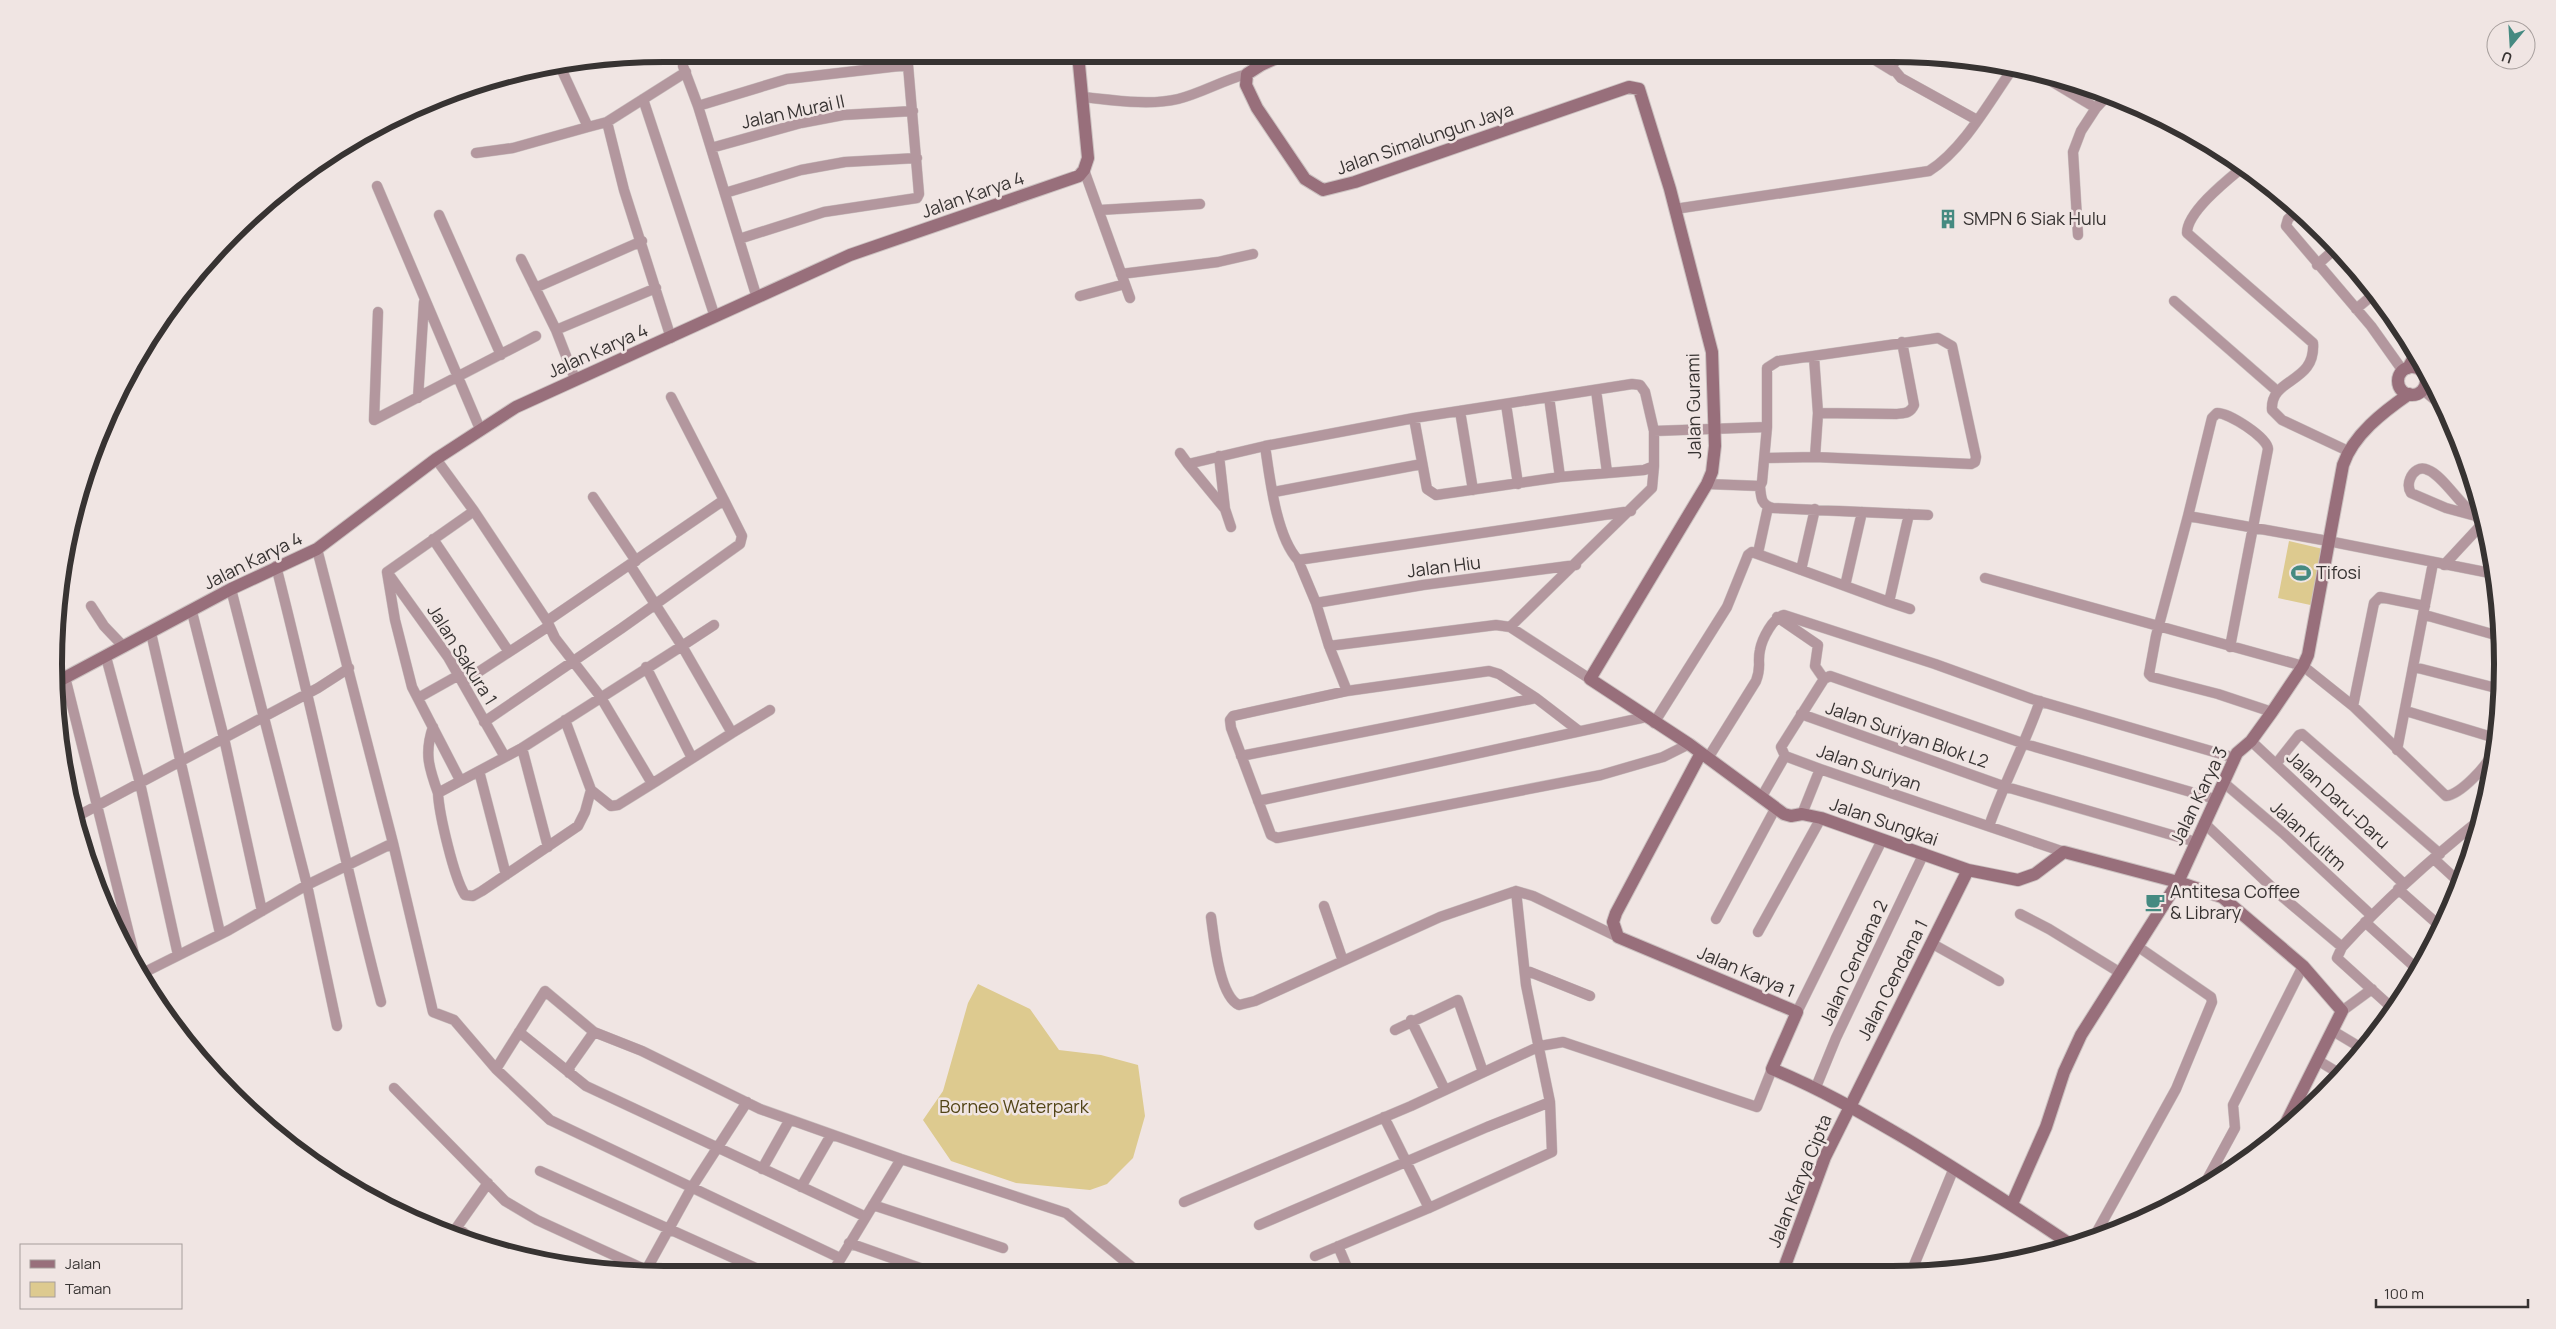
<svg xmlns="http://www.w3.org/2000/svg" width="2556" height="1329" viewBox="0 0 2556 1329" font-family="Manrope,sans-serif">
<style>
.green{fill:#ddca8f}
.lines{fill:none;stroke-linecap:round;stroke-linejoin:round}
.street-casing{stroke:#cbc1c0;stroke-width:11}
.secondary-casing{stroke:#cbc1c0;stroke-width:14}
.street{stroke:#b3979e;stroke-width:10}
.secondary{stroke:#986f7b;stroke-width:12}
.labels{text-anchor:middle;stroke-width:5;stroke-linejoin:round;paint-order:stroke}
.street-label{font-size:18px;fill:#373332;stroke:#f0e5e3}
.poi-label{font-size:18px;fill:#373332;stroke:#f0e5e3;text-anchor:start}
.park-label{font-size:18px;fill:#524517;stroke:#f0e5e3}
.rim{fill:none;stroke:#373332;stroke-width:6}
</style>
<rect width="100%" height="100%" fill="#f0e5e3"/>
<path class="green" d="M2289,541L2323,549L2315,606L2278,598Z
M978,984L1030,1009L1059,1050L1101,1055L1138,1065L1145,1116L1133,1158L1107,1184L1090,1190L1016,1183L951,1161L923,1120L943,1091L968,1003Z"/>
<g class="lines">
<defs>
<path id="street" d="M687,54L683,57V66L698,106L757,298
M907,54L908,65
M1867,55L1893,71
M1898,55L1892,67L1901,78L1977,120
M559,64L588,127L607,122L686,72
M2036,72L2096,108L2107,96
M1082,97C1112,100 1149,106 1178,99C1202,93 1223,80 1247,74
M643,99L715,317
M698,106L787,79L908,65L919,194L917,198L824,212L739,239
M607,122L624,190L671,338
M711,148L801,123L843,115L913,111
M476,153L513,148L588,127
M2243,167C2226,181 2187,212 2187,233L2313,343C2316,384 2270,377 2272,410L2282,420L2348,451
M1084,170L1130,298
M377,186L480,429
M725,193L801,170L845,162L917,158
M1675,209L1929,171C1963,150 1990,101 2013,68
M1100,210L1200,204
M2297,211L2288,219L2286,226L2371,326L2403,371
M439,215L501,355
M2078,235L2073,152L2081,131L2096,108
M521,259L556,330L575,379
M2317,265L2336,248
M1121,274L1218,262L1253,254
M535,288L642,241
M1080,296L1125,284
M2174,301L2277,391
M2356,309L2374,294
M378,312L374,420L536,336
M556,330L656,288
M1814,357L1818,413L1815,457
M1596,390L1607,472
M2423,390L2441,405
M1549,397L1560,477
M418,398L424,302
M1506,404L1518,484
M1460,411L1473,490
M1818,413L1896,414C1904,413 1910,414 1914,405L1902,342
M1414,418L1427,489L1436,495L1560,477L1644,470L1654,466V431L1767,427L1762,482L1760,486L1707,484
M1180,453L1188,464
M1219,456L1225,509
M1765,458L1815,457L1971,464L1975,462L1976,457L1952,346L1938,338L1778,361L1767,368V427
M436,459L474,511L547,621L724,500L671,397
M1760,486C1761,498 1761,505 1773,508L1928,515
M1274,492L1422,464
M593,497L636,561
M1909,514L1889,602L1910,609
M2472,515L2446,508L2411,493C2408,488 2408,484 2410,479C2413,471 2420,466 2428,470C2443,475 2463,510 2482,521
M2188,516L2156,636L2149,674L2152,677L2218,694L2272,712
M1231,527L1225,509L1188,464L1265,446
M433,539L509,652
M317,549L393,843L433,1012L454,1020L496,1069L550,1120L840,1258
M1758,553L1768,507
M1298,560C1276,536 1270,479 1265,446L1414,418L1632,384L1640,385L1645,392L1654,431
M630,565L682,646L714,625
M2444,565L2483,523
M276,566C313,711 343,857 381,1002
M1801,570L1815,509
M387,572L395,620L412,687L460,780
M387,572L448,657L505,757
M387,572L474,511
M1985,578L2303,666L2353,706L2446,796C2461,794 2487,766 2493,752
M1845,586L1862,512
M231,589L307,885L337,1026
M1316,603L1423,585L1576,565
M91,606L104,626L124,647
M192,612L224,738L262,911
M2425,615L2499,636
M1777,617L1818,645L1815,666L1824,679
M547,621L555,638L600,696L650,780L655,782L732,733L682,646L522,748L438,793C439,814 454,878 465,895L473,896L482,891L578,826L585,812L591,790
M1510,627L1652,488L1654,466
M151,633L220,933
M1329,646L1496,625L1510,627L1590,679
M2230,647L2268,449C2267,437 2229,413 2217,413L2212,418L2188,516L2328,541L2495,574
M106,657L140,783L178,955
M646,667L692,758
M2414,667L2500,689
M65,677L137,966
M463,682L549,626
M1347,691L1329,646L1316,603L1298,560L1631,511
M418,698L459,675
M1536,698L1499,674L1489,671L1347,691L1233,716L1230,720L1231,728L1271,835L1277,838L1601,775L1663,757L1689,744
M2353,706L2374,603L2380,597L2425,606
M2406,711L2495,738
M1801,714L2003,786L2196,842
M565,720L591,790L611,806L618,805L655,782
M484,722L622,628L740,544L742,536L724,500
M1654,723L1727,607L1748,555L1752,552L1889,602
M433,727C424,753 429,768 438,793
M732,733L770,710
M2251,741L2404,884
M522,748L548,847
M2397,750L2433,563
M1241,756L1536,698L1579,731
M1708,758L1756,681C1762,666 1757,663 1760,650C1762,639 1773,617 1784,615L1935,664L2032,699L2235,758
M2276,764L2299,735L2302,734L2440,854
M479,771L506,875
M2223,782L2284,834L2371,915
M1761,798L1785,756
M1258,801L1646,717
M1802,814L1820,769
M74,818L318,688L349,668
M2204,823L2279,894L2342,947L2337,958L2391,1007
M1989,826C2004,783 2025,744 2040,701
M2064,852L1820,769L1785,756L1781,747L1824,679L1830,676L2025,744L2215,799
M2434,859L2459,882
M2398,889L2442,928
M1324,906L1343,961L1440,917L1516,891
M2020,914L2049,929L2119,972
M1211,917C1214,938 1219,996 1239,1005L1255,1001L1343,961
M1716,919L1775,809
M2365,922L2417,969
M1758,932L1821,818
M1931,943L1999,981
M2342,947C2385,900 2432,858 2482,818
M1525,970L1590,996
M141,974L229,930L307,885L393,843
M2342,1011L2372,989
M1797,1012L1882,840
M1411,1020L1445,1090
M1395,1030L1458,1000L1483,1072
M2333,1031L2363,1049
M519,1032L586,1086L864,1216
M2317,1060L2342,1075
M496,1069L545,991L594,1032L642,1051L760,1109L901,1159L1066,1213L1138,1272
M569,1073L570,1066L594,1032
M1816,1087L1836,1038L1924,853
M394,1088L505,1201L537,1220L655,1274
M1384,1117L1429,1208
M762,1169L789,1121
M540,1171L769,1274
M801,1187L831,1135
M2203,1187L2235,1128L2233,1105L2303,966
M1184,1202L1411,1106L1540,1046L1563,1042L1757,1107L1772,1069
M873,1205L1003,1248
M1259,1225L1487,1127L1550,1102
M2094,1237L2176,1089L2212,1002L2211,997L2137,946
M475,1242L457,1227L488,1183
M849,1243L934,1273
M1338,1246L1349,1272
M1315,1256L1429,1208L1552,1152L1550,1102L1526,985L1516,891L1533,896L1618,937
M1912,1270L1954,1168
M832,1273L901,1159
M644,1274L692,1187L747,1102"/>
<path id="secondary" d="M1285,54L1261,65L1247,74L1246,85L1257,108L1305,179L1323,190L1355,182L1629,87L1639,89L1670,189L1712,352L1715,446L1712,472L1707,484L1590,679L1689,744L1784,814L1791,816L1802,814L1821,818L1968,870L2018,880L2035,874L2064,852L2178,882L2222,897L2303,966L2342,1011L2285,1125
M2398 381a14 14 0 1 1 28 0a14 14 0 1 1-28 0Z
M2408,368L2416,354
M55,683L231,589L317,549L436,459L516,407L850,255L1079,176L1084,170L1088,158L1078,54
M1701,753L1616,913L1613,922L1618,937L1797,1012L1772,1069C1819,1088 1860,1112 1903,1137C1960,1171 2015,1207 2070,1244
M2012,1204L2046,1127L2064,1072L2081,1035L2178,882L2237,753L2251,741L2272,712L2303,666L2308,655L2343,465C2353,435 2383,412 2409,394
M1783,1271L1825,1157L1968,870"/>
</defs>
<use href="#street" class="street-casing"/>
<use href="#secondary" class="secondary-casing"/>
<use href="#street" class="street"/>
<use href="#secondary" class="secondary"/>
</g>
<defs>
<symbol id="building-bare" viewBox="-9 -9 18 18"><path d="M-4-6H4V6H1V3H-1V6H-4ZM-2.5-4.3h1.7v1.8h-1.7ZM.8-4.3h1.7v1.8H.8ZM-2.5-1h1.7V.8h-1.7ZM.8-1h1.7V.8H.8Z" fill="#458a81" stroke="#f0e5e3" stroke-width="2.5" paint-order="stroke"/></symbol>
<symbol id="stadium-bare" viewBox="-9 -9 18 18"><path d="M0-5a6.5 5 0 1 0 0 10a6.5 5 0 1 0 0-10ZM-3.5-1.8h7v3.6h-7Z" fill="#458a81" stroke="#f0e5e3" stroke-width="2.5" paint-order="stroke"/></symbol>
<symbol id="cafe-bare" viewBox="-9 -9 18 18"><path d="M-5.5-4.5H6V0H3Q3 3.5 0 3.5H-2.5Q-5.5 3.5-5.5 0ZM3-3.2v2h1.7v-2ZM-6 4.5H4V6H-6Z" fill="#458a81" stroke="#f0e5e3" stroke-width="2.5" paint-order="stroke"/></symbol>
</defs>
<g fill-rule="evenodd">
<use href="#building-bare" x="1934" y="205" width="28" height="28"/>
<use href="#stadium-bare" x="2287" y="559" width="28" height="28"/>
<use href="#cafe-bare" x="2141" y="888" width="28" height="28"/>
</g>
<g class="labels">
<g class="street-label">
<text transform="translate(793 112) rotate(-12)" y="6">Jalan Murai II</text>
<text transform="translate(1425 139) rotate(-19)" y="6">Jalan Simalungun Jaya</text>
<text transform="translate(973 195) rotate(-19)" y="6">Jalan Karya 4</text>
<text transform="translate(598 351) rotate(-24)" y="6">Jalan Karya 4</text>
<text transform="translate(1694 406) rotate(-91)" y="6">Jalan Gurami</text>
<text transform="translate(253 561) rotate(-26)" y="6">Jalan Karya 4</text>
<text transform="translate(1444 567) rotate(-7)" y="6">Jalan Hiu</text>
<text transform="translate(462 655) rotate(58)" y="6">Jalan Sakura 1</text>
<text transform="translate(1907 735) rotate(19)" y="6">Jalan Suriyan Blok L2</text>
<text transform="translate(1869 768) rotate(19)" y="6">Jalan Suriyan</text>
<text transform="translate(2199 796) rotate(-64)" y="6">Jalan Karya 3</text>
<text transform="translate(2338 800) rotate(43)" y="6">Jalan Daru-Daru</text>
<text transform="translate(1884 822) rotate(19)" y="6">Jalan Sungkai</text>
<text transform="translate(2308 836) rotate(42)" y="6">Jalan Kultm</text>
<text transform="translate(1854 963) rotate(-65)" y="6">Jalan Cendana 2</text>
<text transform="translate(1746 972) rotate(23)" y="6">Jalan Karya 1</text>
<text transform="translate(1893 980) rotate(-63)" y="6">Jalan Cendana 1</text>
<text transform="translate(1800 1181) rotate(-68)" y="6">Jalan Karya Cipta</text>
</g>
<g class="poi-label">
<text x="1963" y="225">SMPN 6 Siak Hulu</text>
<text x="2316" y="579">Tifosi</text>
<text x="2170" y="898">Antitesa Coffee<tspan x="2170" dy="21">&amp; Library</tspan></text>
</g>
<g class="park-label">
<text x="1014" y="1113">Borneo Waterpark</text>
</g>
</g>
<path d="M0 0H2556V1329H0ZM664 62H1892A602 602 0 0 1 2494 664V664A602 602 0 0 1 1892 1266H664A602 602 0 0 1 62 664V664A602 602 0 0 1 664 62Z" fill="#f0e5e3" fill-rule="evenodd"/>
<path class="rim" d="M664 62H1892A602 602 0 0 1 2494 664V664A602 602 0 0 1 1892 1266H664A602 602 0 0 1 62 664V664A602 602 0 0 1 664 62Z"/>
<rect x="20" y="1244" width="162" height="65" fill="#f0e5e3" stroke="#a69e9c"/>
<rect x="30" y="1260" width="25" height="8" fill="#986f7b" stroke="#a69e9c"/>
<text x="65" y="1269" font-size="15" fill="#373332">Jalan</text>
<rect x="30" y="1282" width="25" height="15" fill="#ddca8f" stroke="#a69e9c"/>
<text x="65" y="1294" font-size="15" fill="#373332">Taman</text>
<g transform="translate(2511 45) rotate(198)"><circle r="24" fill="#f0e5e3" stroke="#a69e9c"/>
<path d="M0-4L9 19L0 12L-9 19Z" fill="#458a81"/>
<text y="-8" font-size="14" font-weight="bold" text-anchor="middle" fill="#373332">U</text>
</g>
<path d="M2376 1299v8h152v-8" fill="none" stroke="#373332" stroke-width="2.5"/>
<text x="2384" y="1299" font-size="15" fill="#373332" stroke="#f0e5e3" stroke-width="4" paint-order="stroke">100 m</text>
</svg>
